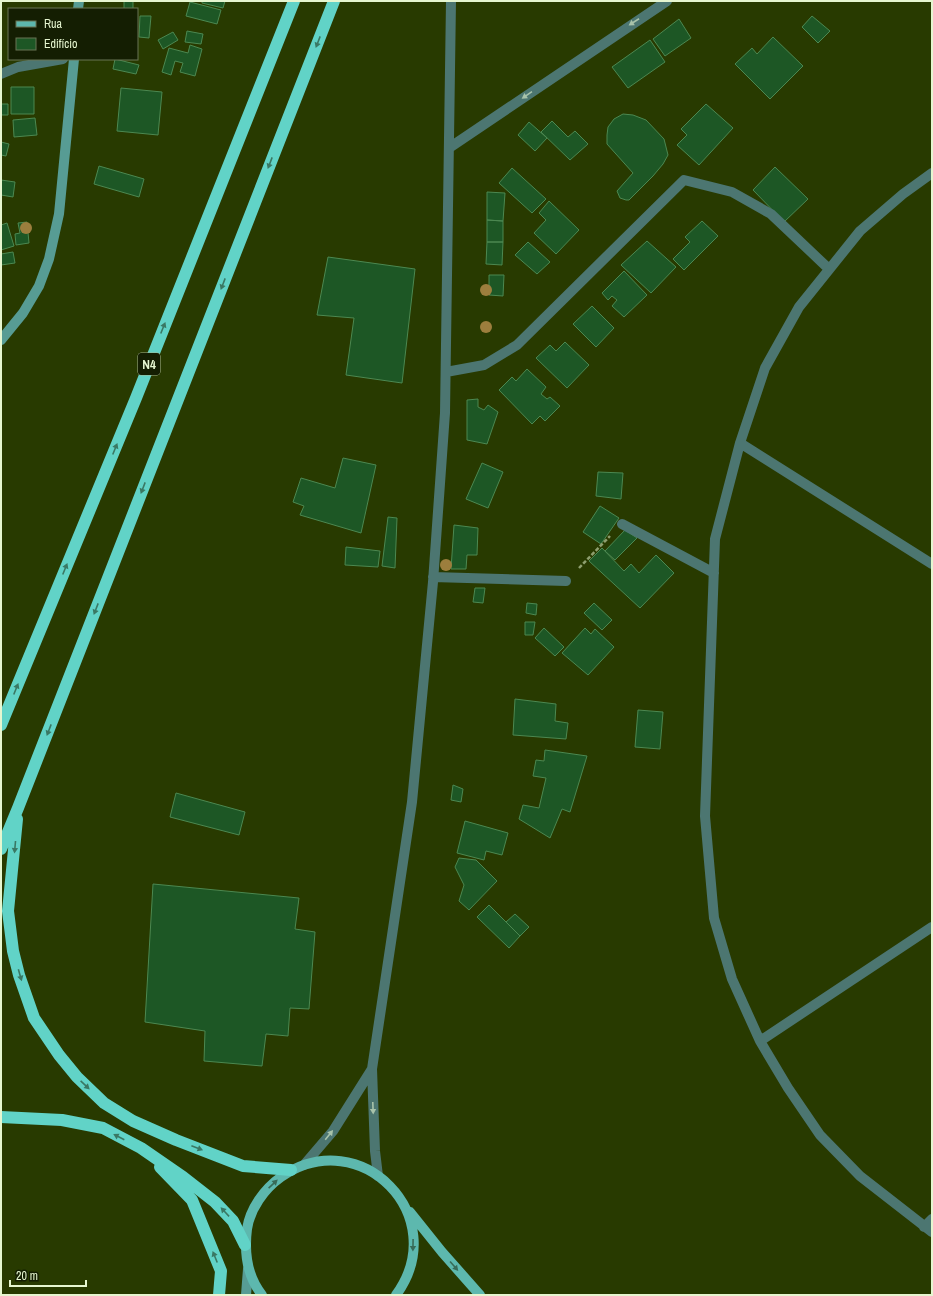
<svg xmlns="http://www.w3.org/2000/svg" width="933" height="1296" viewBox="0 0 933 1296" font-family="'Archivo Narrow',sans-serif">
<style>
.building{fill:#1d5725;stroke:#4c8851}
.lines{fill:none;stroke-linecap:round;stroke-linejoin:round}
.path{stroke:#8e9f6f;stroke-width:2.5;stroke-dasharray:4 2;stroke-linecap:butt}
.street{stroke:#4c7671;stroke-width:10}
.secondary{stroke:#579c94;stroke-width:10}
.primary{stroke:#5db8ae;stroke-width:10}
.highway{stroke:#61d3c7;stroke-width:12}
.tree{fill:#9c7e3d}
.oneway{fill:#a8c3aa}
.oneway2{fill:#3a7864}
.oneway3{fill:#386b58}
.labels{text-anchor:middle;stroke-width:3.5;stroke-linejoin:round;paint-order:stroke}
.shield{fill:#141e02;stroke:#a7b592;stroke-width:1}
.shield-label{font-size:13px;font-weight:bold;fill:#e6f6d0}
</style>
<rect width="100%" height="100%" fill="#283a00"/>
<path class="building" d="M124,1H133V9H124Z
M202,1H225L223,8L202,3Z
M190,2L221,10L217,24L186,16Z
M140,16H151L149,38L139,37Z
M812,16L830,31L818,43L802,27Z
M679,19L691,38L665,56L653,39Z
M187,31L203,34L201,44L185,42Z
M173,32L178,40L163,49L158,40Z
M773,37L803,66L770,99L735,64L752,48L757,54Z
M650,40L665,62L628,88L612,67Z
M190,45L202,49L195,76L180,72L183,63L175,61L171,75L162,72L169,48L188,53Z
M115,59L139,65L136,74L113,69Z
M11,87H34V114H11Z
M121,88L162,92L158,135L117,131Z
M1,104H8V115H1Z
M706,104L733,128L699,165L677,145L687,135L681,129Z
M623,114L633,115L646,120L664,139L668,155L663,164L653,176L629,200H626L620,198L617,191L633,173L607,144V135L608,127L614,119Z
M35,118L37,135L14,137L13,120Z
M552,121L568,137L575,131L588,144L570,160L541,132Z
M529,122L547,138L535,151L518,135Z
M1,142L9,144L6,156L1,155Z
M99,166L144,179L139,197L94,184Z
M775,167L808,199L784,222L753,190Z
M512,168L546,199L532,213L499,183Z
M1,180L15,182L13,197L1,195Z
M487,192L505,193L503,221L487,220Z
M549,201L579,230L556,254L534,233L546,220L539,213Z
M487,220L503,221V242H487Z
M702,221L718,236L684,270L673,259L690,242L685,237Z
M27,222L29,243L16,245L15,234L20,233L18,223Z
M7,223L14,246L1,250V225Z
M647,241L676,267L651,293L621,265Z
M487,242H503L502,265L486,264Z
M528,242L550,262L537,274L515,255Z
M13,252L15,263L1,265V254Z
M328,257L415,269L402,383L346,375L354,318L317,315Z
M624,271L647,295L624,317L612,306L617,300L612,296L608,300L602,293Z
M489,275H504L503,296L489,295Z
M592,306L614,328L596,347L573,324Z
M565,342L589,365L567,388L536,358L550,345L556,351Z
M527,369L546,387L541,394L547,399L550,397L560,406L545,421L540,416L532,424L499,390L512,377L516,381Z
M478,399V407L484,410L488,405L498,412L487,444L467,440V400Z
M343,458L376,465L361,533L300,515L304,506L293,502L301,478L335,488Z
M482,463L503,472L488,508L466,499Z
M598,472L623,473L621,499L596,496Z
M600,506L619,518L601,544L583,532Z
M388,517L397,518L395,568L382,566Z
M454,525L478,528L477,555H467L466,569H451Z
M625,530L637,538L615,560L605,551Z
M346,547L380,551L378,567L345,565Z
M602,548L624,571L631,564L639,573L656,555L674,573L640,608L589,561Z
M475,588H485L483,603L473,602Z
M527,603L537,604L536,615L526,613Z
M594,603L612,620L602,630L584,613Z
M525,622H535L533,635H525Z
M544,628L564,647L555,656L535,638Z
M585,628L591,634L595,629L614,647L588,675L562,653Z
M515,699L556,704L555,721L568,723L566,739L513,735Z
M638,710L663,712L660,749L635,747Z
M545,750L587,756L570,812L562,809L550,838L519,819L523,805L539,808L546,778L533,776L536,760L544,761Z
M453,785L463,789L461,802L451,800Z
M176,793L245,812L239,835L170,817Z
M465,821L508,833L502,855L486,851L484,860L457,853Z
M459,858L476,860L497,881L469,910L459,901L464,885L455,867Z
M153,884L299,898L295,929L315,932L309,1009L290,1008L288,1036L266,1034L262,1066L204,1061L205,1031L145,1022Z
M489,905L520,936L509,948L477,917Z
M515,914L529,927L520,936L506,922Z"/>
<g class="lines">
<path class="path" d="M579,568L610,536"/>
<path class="street" d="M1,74L18,67L63,59
M449,148L667,1
M932,173L903,194L860,231L799,307L765,368L740,443L715,539L705,816L714,918L732,979L760,1041L788,1088L820,1135L860,1176L932,1232
M446,372L484,365L517,345L684,180L732,192L771,214L829,269
M740,443L932,564
M622,524L714,573
M433,577L566,581
M760,1041L932,927
M304,1165L333,1131L372,1069
M378,1176L375,1151L372,1069L412,802L433,582L445,413L451,1
M924,1227L932,1219"/>
<path class="secondary" d="M78,9L79,1
M1,340L23,313L39,286L49,259L59,214L74,59
M246,1295L248,1269"/>
<path class="primary" d="M410,1212L442,1252L480,1295
M262,1295C247,1276 244,1253 247,1229C250,1209 264,1189 281,1177C361,1122 453,1217 396,1295"/>
<path class="highway" d="M1,725L136,398L294,1
M17,819L8,911L13,951L19,975L34,1018L59,1055L77,1077L104,1103L133,1121L176,1140L243,1166L291,1170
M1,849L18,808L334,1
M1,1117L62,1120L103,1128L141,1148L183,1177L215,1202L233,1221L245,1245
M160,1167L192,1200L221,1271L219,1295"/>
</g>
<g class="tree">
<circle cx="26" cy="228" r="6"/>
<circle cx="486" cy="290" r="6"/>
<circle cx="486" cy="327" r="6"/>
<circle cx="446" cy="565" r="6"/>
</g>
<defs><path id="oneway-solid" d="M-6-.8H1V-3.2L6.5 0L1 3.2V.8H-6Z"/></defs>
<g class="oneway">
<use href="#oneway-solid" transform="translate(634 22) rotate(147)"/>
<use href="#oneway-solid" transform="translate(527 95) rotate(146)"/>
<use href="#oneway-solid" transform="translate(373 1108) rotate(88)"/>
<use href="#oneway-solid" transform="translate(329 1135) rotate(-51)"/>
</g>
<g class="oneway2">
<use href="#oneway-solid" transform="translate(318 42) rotate(111)"/>
<use href="#oneway-solid" transform="translate(270 163) rotate(111)"/>
<use href="#oneway-solid" transform="translate(223 284) rotate(111)"/>
<use href="#oneway-solid" transform="translate(163 328) rotate(-68)"/>
<use href="#oneway-solid" transform="translate(115 449) rotate(-68)"/>
<use href="#oneway-solid" transform="translate(143 488) rotate(111)"/>
<use href="#oneway-solid" transform="translate(65 569) rotate(-68)"/>
<use href="#oneway-solid" transform="translate(96 609) rotate(111)"/>
<use href="#oneway-solid" transform="translate(16 689) rotate(-68)"/>
<use href="#oneway-solid" transform="translate(49 730) rotate(111)"/>
<use href="#oneway-solid" transform="translate(15 847) rotate(95)"/>
<use href="#oneway-solid" transform="translate(20 975) rotate(74)"/>
<use href="#oneway-solid" transform="translate(85 1085) rotate(43)"/>
<use href="#oneway-solid" transform="translate(119 1137) rotate(-153)"/>
<use href="#oneway-solid" transform="translate(197 1148) rotate(21)"/>
<use href="#oneway-solid" transform="translate(225 1212) rotate(-133)"/>
<use href="#oneway-solid" transform="translate(215 1257) rotate(-112)"/>
</g>
<g class="oneway3">
<use href="#oneway-solid" transform="translate(273 1184) rotate(-43)"/>
<use href="#oneway-solid" transform="translate(413 1245) rotate(91)"/>
<use href="#oneway-solid" transform="translate(454 1266) rotate(49)"/>
</g>
<g class="labels">
<rect class="shield" x="138" y="353" width="22" height="22" rx="3"/>
<g class="shield-label">
<text x="149" y="369">N4</text>
</g>
</g>
<rect width="933" height="1296" fill="none" stroke="#e6f6d0" stroke-width="4"/>
<rect x="8" y="8" width="130" height="52" fill="#141e02" stroke="#687454"/>
<rect x="16" y="21" width="20" height="6" fill="#5db8ae" stroke="#687454"/>
<text x="44" y="28" font-size="12" fill="#e6f6d0">Rua</text>
<rect x="16" y="38" width="20" height="12" fill="#1d5725" stroke="#687454"/>
<text x="44" y="48" font-size="12" fill="#e6f6d0">Edifício</text>
<path d="M10 1280v6h76v-6" fill="none" stroke="#e6f6d0" stroke-width="2"/>
<text x="16" y="1280" font-size="12" fill="#e6f6d0" stroke="#141e02" stroke-width="3" paint-order="stroke">20 m</text>
</svg>
